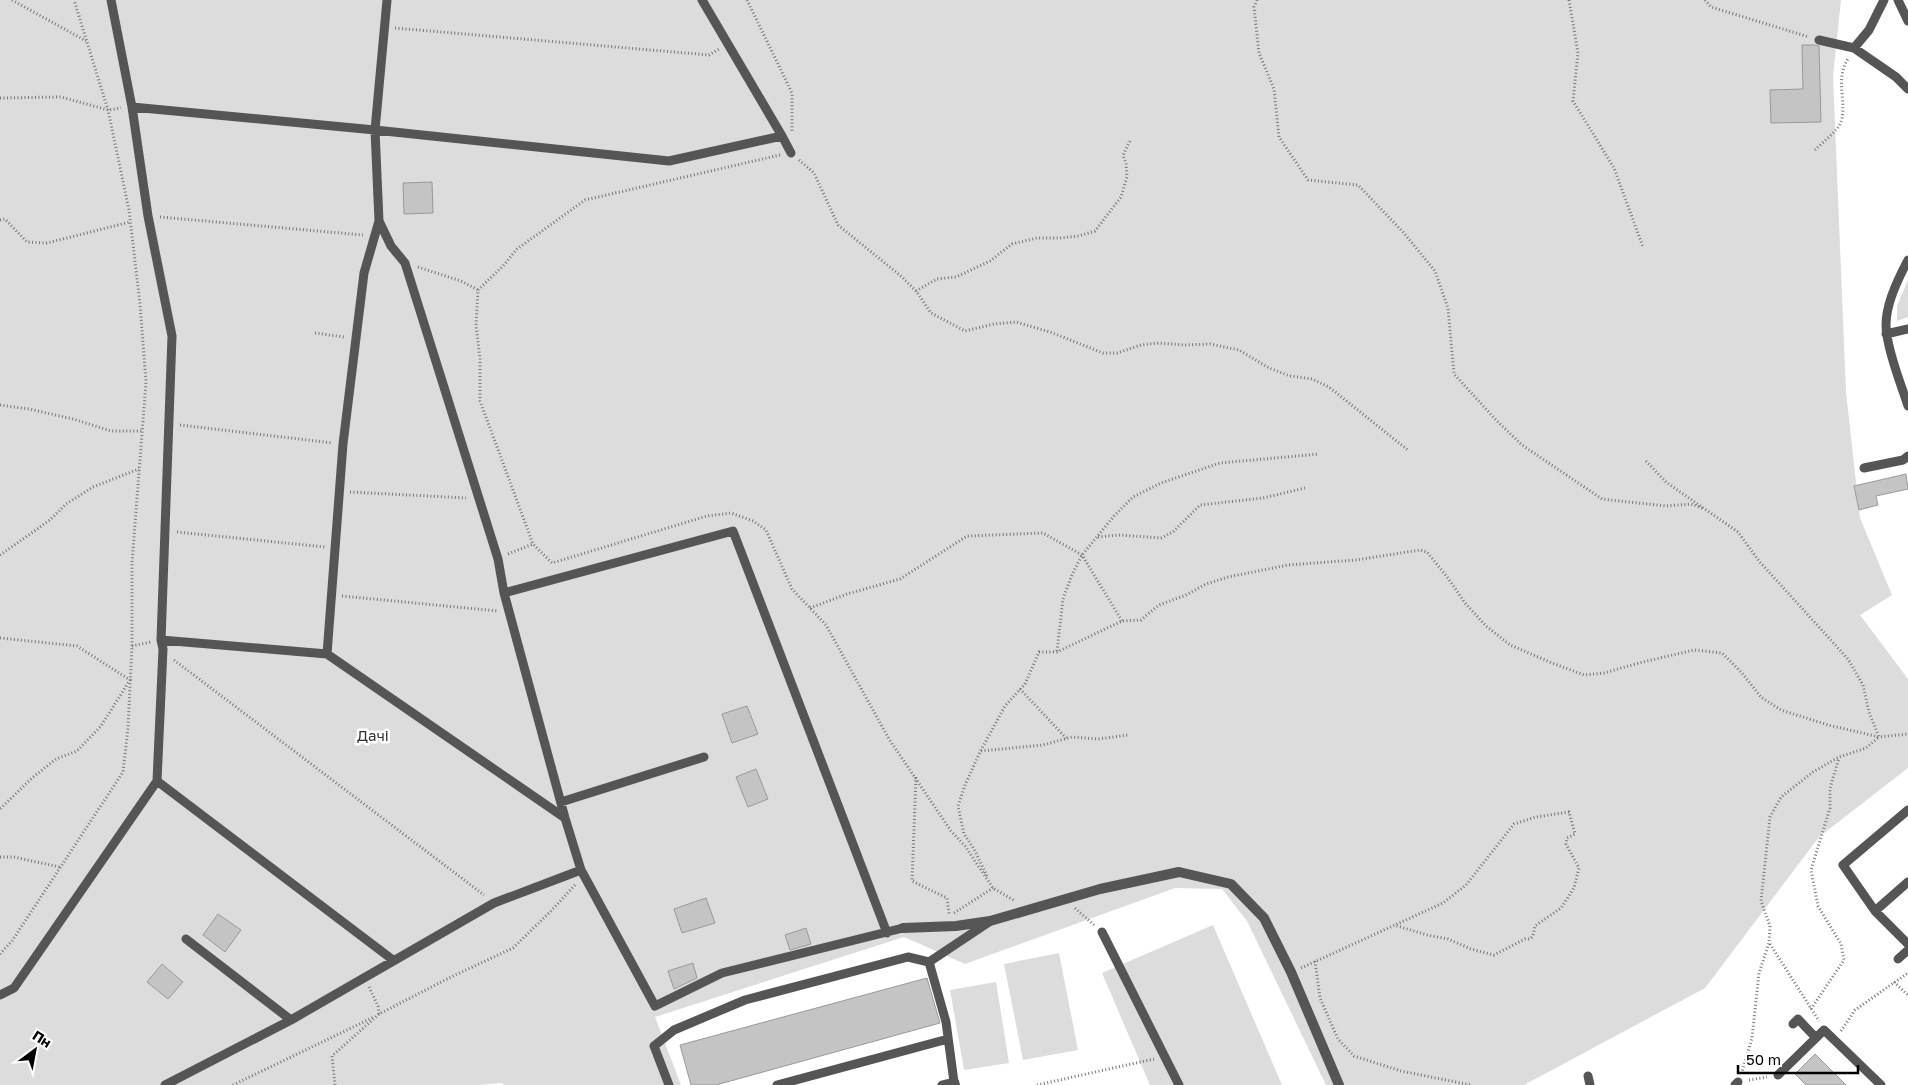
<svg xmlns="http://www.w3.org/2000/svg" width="1908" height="1085" viewBox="0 0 1908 1085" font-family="'Golos Text',sans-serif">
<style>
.green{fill:#dcdcdc}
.building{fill:#c4c4c4;stroke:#999}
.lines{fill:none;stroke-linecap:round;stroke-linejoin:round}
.path{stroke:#777;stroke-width:3;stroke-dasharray:1 2.5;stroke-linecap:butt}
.service{stroke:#555;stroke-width:9}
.minor{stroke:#555;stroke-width:10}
.labels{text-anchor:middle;stroke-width:5;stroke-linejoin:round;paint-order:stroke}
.park-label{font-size:15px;fill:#333;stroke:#fff}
</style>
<rect width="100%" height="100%" fill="#fff"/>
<path class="green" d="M0,0H1841L1833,76L1846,392L1860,518L1892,595L1860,615L1908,679V768L1819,837L1705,988L1524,1085H1326L1247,921L1222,889L1175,888L965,964L904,937L655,1017L681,1085H504L502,1083L478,1085H0Z
M1908,280V317L1897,321V306Z
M1213,925L1282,1085H1150L1102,973Z
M1059,953L1078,1050L1023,1060L1004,964Z
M996,982L1009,1063L964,1070L950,990Z"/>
<path class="building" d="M1802,45H1815L1819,46L1821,122L1771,123L1770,90L1803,89Z
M432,182L433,213L404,214L403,183Z
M1906,474L1908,489L1876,496L1878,505L1859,510L1854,486Z
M747,706L758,734L732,743L722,714Z
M756,769L768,799L748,807L736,777Z
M706,898L715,923L682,933L674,909Z
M218,914L241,930L225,952L203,935Z
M806,928L811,944L790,950L785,935Z
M693,963L697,978L674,989L668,971Z
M162,964L183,982L168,999L147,982Z
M927,978L940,1023L716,1085H691L680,1045Z
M1815,1054L1846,1085H1806L1795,1074Z"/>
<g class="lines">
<path class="path" d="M12,0L86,41
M747,0L792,93V131
M1257,0L1254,7L1259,53L1274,89L1279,137L1308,180L1358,185L1403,232L1435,271L1448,308L1454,374L1497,421L1522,445L1602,499L1666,506L1691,504L1702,508
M1569,0L1578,53L1573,101L1614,168L1643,247
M1705,0L1711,7L1809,37
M395,28L709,55L719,49
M0,98L61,97L108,110L121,108
M1815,150C1822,143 1837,131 1840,124C1849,105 1833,81 1849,57
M780,155L585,200L517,249L503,266L478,290L476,325L480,359V401L533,544L552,563L707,516L731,513L753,521L766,530L792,589L826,625L889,739L951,831L965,846L993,888L1015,901
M799,160L814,173L838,225L902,277L916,291L931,313L965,331L994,324L1016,322L1050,332L1103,353H1117L1141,345L1159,343L1184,345L1210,344L1239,350L1269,368L1290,376L1312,379L1329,387L1409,451
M160,217L363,235
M0,220L5,219L27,242L47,243L130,222
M418,267L461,281L478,290
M916,291L937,279L956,277L990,261L1012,244L1037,238H1060L1079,236L1095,231L1121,197L1127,177L1126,164L1123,155L1131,139
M315,333L344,337
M0,405L29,409L73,419L111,431H142
M180,425L333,443
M1646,461L1666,482L1738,532L1759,561L1848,659L1863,685L1869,712L1879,737L1866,748L1839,757L1813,772L1781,797L1770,817L1761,901L1770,926L1769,943L1759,973L1752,1038L1742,1072
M350,492L466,498
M177,532L325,547
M1098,537L1118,535L1161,538L1173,532L1200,505L1263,498L1305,488
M508,554L533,544
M0,555L50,520L66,504L93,487L139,469
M342,596L498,611
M810,608L847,594L900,579L967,536L1043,533L1082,555L1122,621
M0,638L77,646L130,680L101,726L77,751L56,759L32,778L0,809
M132,646L151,642
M1057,651L1063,599L1072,575L1082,555L1114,516L1133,497L1161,483L1220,463L1319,454
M174,660L484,895
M1020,689L1066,738
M981,751L1043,745L1072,737L1098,739L1128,735
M916,777L912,881L947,898L949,914
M0,857H14L60,867
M987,876L974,849L964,834L958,806L965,785L980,752L1005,706L1025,684L1039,652H1057L1122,621L1141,620L1159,605L1186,595L1206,584L1228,577L1288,565L1356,560L1420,550L1427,552L1448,578L1465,603L1486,626L1510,645L1552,663L1584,675L1604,673L1639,663L1694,650L1722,653L1742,673L1761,697L1781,710L1828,725L1879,737L1908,734
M1075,908L1094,925
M954,913L993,888
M1770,944L1819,1021
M0,954L12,941L123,772L128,728L132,646V563L146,382L140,304L129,210L108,110L74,0
M1315,961L1320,998L1338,1039L1354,1056L1401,1071L1471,1085
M1301,968L1443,903L1466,885L1514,824L1536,817L1569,812L1575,834L1567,838L1566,844L1579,868L1574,888L1561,908L1535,926L1533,936L1530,939H1525L1494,955L1471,949L1448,939L1427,935L1394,925
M1894,982L1908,995
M369,987L378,1006L379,1014
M1811,1009L1844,960L1841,944L1818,906L1811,870L1830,808V788L1839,758
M1841,1031L1855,1010L1908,973
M1749,1080L1767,1077
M233,1085L374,1017
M335,1085L332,1056L379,1014L453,976L513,948L550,912L575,885
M1037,1085L1154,1059"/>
<path class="service" d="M387,0L375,130L379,221L391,246L405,263L498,559L504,593L565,818L581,870L655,1006L722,973L903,928
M1898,0L1908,21
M1819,40L1854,48L1896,77L1908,89
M1854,48L1869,30L1884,0
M132,107L375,130L669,161L782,136L702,0
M782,136L791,153
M1908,260C1897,281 1882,311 1887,335C1890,358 1901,384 1908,406
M1886,334L1908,329
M1864,468L1903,460L1908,456
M504,593L733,531L887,933
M161,640L327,654L565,818
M327,654L343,444L364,273L379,221
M157,781L393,960
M561,802L704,757
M1908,810L1843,865L1875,911L1908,944
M1875,911L1908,882
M1102,932L1179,1085
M186,939L291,1020
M1898,959L1908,950
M0,995L14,988L157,781L163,649L161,640L172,336L148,216L132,107L111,0
M1793,1024L1798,1019L1816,1038
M1778,1075L1824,1030L1881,1085
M1588,1076L1590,1085
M165,1085L291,1020L494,903L581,870
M669,1085L654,1046L674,1030L745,1000L908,957L929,962
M777,1085L948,1039
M942,1085L954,1082L946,1022L929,962L989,922
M1735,1085L1738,1082"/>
<path class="minor" d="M903,928L956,926L990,921L1100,889L1179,872L1231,884L1264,918L1291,972L1339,1085
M954,1082L955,1085"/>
</g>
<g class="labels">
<g class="park-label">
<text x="373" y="741">Дачі</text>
</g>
</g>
<g transform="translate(35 1050) rotate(32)" stroke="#ffffff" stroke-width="4" paint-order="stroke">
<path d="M0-4L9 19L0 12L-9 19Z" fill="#000000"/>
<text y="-8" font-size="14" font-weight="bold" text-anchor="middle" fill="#000000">Пн</text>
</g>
<path d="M1738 1065v8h120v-8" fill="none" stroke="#000000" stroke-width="2.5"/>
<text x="1746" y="1065" font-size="15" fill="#000000" stroke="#ffffff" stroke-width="4" paint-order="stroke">50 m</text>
</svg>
